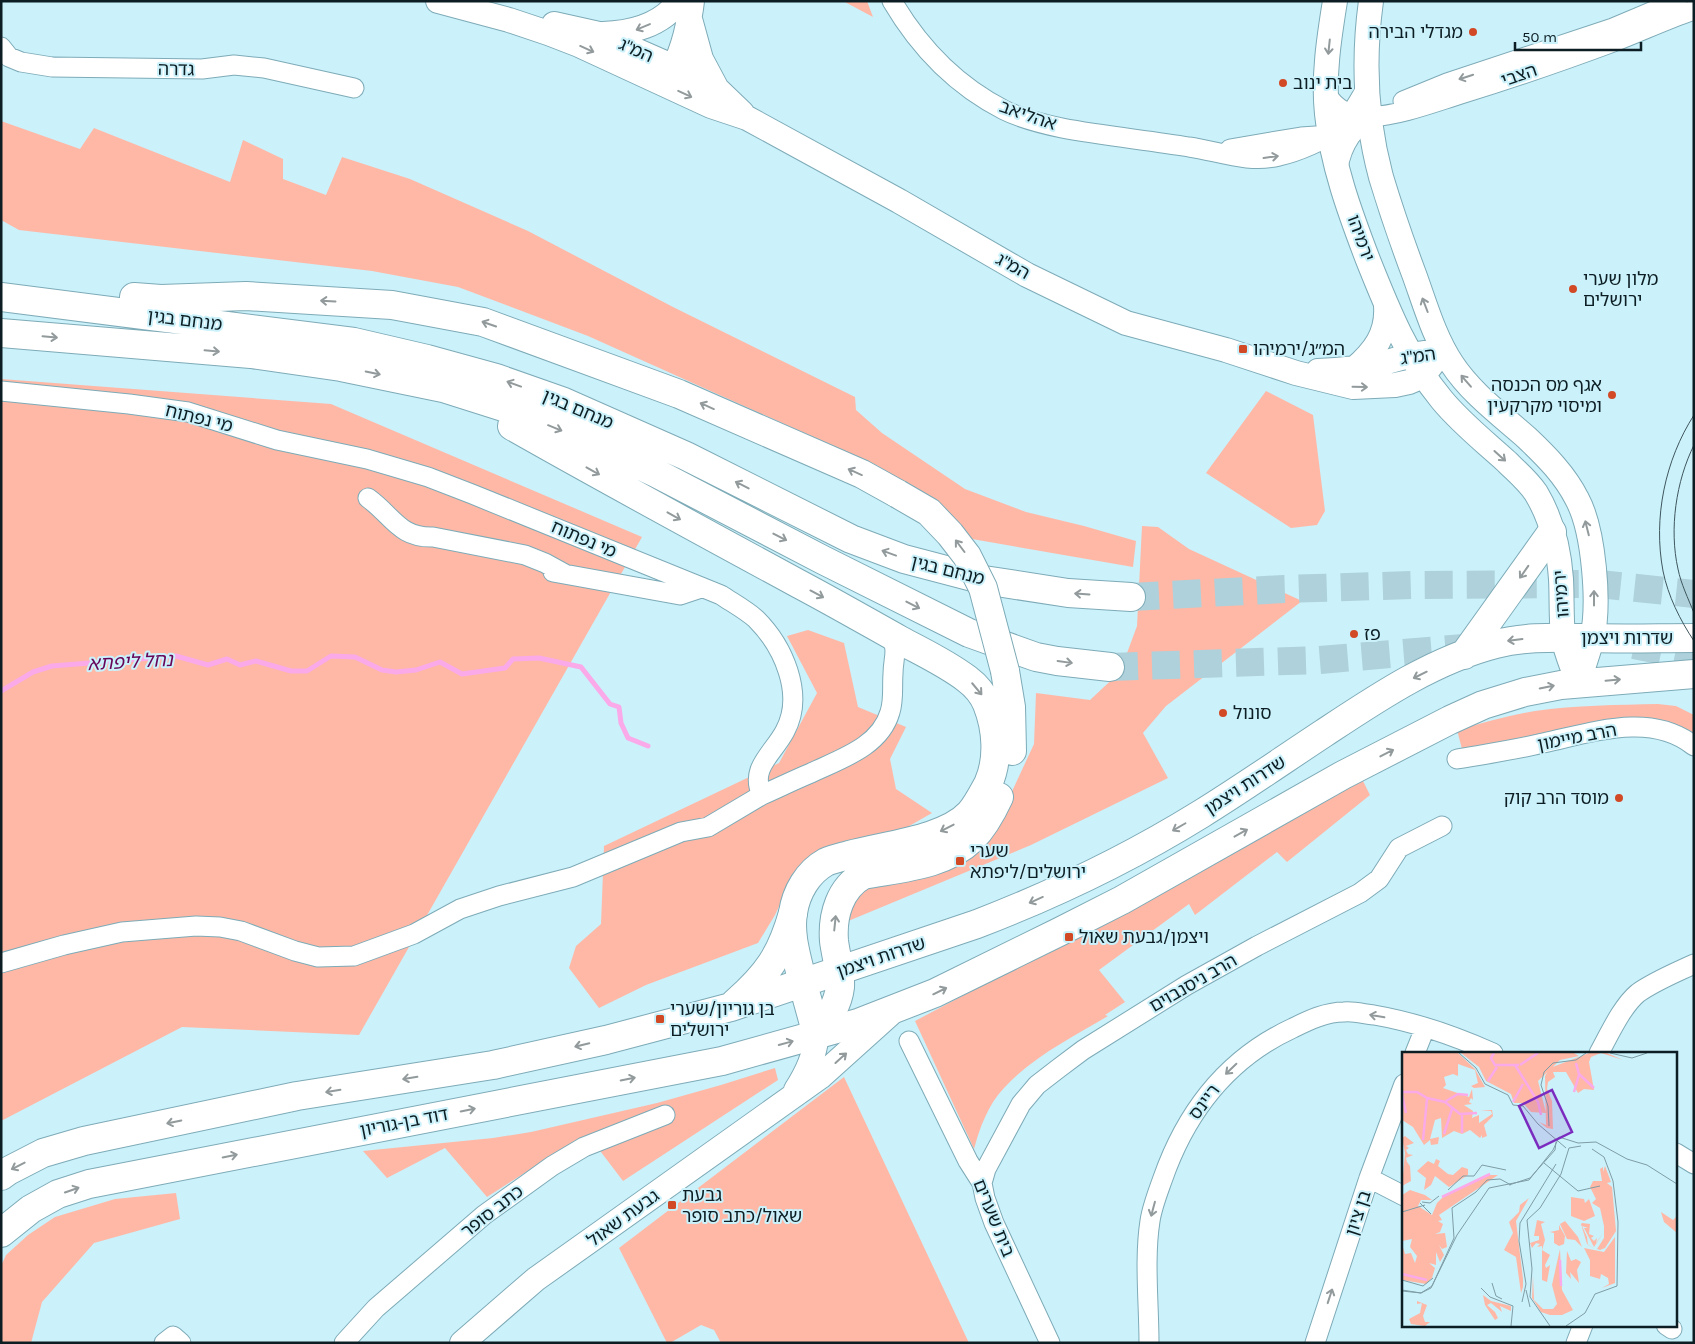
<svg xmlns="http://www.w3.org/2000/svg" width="1695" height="1344" viewBox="0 0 1695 1344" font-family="Karla,'Noto Sans Hebrew',sans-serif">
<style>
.green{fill:#ffb8a6}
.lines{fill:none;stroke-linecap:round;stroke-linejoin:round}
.stream{stroke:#faaae8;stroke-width:5}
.motorway-tunnel{stroke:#aed1db;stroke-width:28;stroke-dasharray:28 14;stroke-linecap:butt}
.minor-casing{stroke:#7dabb7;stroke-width:21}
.tertiary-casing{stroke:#7dabb7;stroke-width:26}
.primary-casing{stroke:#7dabb7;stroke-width:30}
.motorway-casing{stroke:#7dabb7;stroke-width:30}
.minor{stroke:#fff;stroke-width:19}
.tertiary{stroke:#fff;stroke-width:24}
.primary{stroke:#fff;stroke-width:28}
.motorway{stroke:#fff;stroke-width:28}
.tram{stroke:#3f565c;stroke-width:1}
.motorway-bridge-casing{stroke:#7dabb7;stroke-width:30;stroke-linecap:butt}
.motorway-bridge{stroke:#fff;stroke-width:28}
.oneway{stroke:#929a9c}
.poi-dot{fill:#d24925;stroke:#cbf1fb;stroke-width:2}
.labels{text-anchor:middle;stroke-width:4;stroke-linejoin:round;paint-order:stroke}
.poi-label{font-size:18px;fill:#0c1e23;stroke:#cbf1fb;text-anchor:start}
.street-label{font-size:18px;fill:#0c1e23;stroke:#cbf1fb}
.water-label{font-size:19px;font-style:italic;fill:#670659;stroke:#cbf1fb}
.inset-river{fill:none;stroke:#faaae8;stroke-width:2.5}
.inset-road{fill:none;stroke:#7f9da5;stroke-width:1}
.view{fill:#7b2cbf;fill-opacity:0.15;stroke:#7b2cbf;stroke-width:2.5}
.inset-edge{fill:none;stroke:#0c1e23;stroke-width:2.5}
</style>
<rect width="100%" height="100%" fill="#cbf1fb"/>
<path class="green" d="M843,1H867L873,17Z
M1,121L80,149L94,128L230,182L243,140L283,159V179L326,195L342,157L410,179L528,231L673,307L855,397L856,410L882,433L965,489L1026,512L1084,526L1136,541L1133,567L972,539L958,524L878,466L588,336L458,287L372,271L19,230L1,220Z
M1,379L331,404L642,537L359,1035L182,1027L1,1121Z
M1266,391L1313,415L1325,511L1317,525L1291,528L1206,473Z
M1142,526L1158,527L1189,549L1302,601L1166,706L1143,733L1168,778L1031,845L841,924L850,894L1001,815L1034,744L1036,693L1090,700L1120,672L1137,626Z
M808,630L844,643L858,707L906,727L890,759L896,789L932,813L904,829L790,883L775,915L758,943L646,985L599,1008L569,968L576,946L601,924L604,846L779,763L817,693L787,636Z
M1658,704L1676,706L1694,715V741L1673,729L1536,735L1462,749L1457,730C1483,723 1509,715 1535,711C1576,705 1617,705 1658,704Z
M1361,777L1370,795L1287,862L1277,852L1195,915L1189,904L1099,970L1125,1002L1105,1015L1108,1016C1073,1037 1032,1057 1004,1088C988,1105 980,1127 974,1149L915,1021L1034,958Z
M775,1068L778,1080L623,1181L588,1135L573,1142L487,1197L445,1148L387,1178L363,1151L493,1138L531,1132L657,1103L721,1085Z
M844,1077L969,1343H721L714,1330L701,1325L670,1343H667L619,1248Z
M176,1193L180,1219L94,1243L42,1302L31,1343H1V1266L6,1255L28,1235L55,1217L115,1199Z"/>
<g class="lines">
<path class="stream" d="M1,691L33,672L52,666L176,656L208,665L227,659L240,665L256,661L291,671H307L331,656L355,657L382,670L396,672L416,670L440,662L462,674L505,668L513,659L539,658L581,667L610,704L619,707L621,723L628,738L648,746"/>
<path class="motorway-tunnel" d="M1131,597L1284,589L1411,585L1599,584L1694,594
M1634,645L1694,657
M1110,667L1319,660L1475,647"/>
<defs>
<path id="minor" d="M892,1C919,47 957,86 1004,110C1022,119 1043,124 1062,128C1104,136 1147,140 1189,147C1218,151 1249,164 1279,156C1297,152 1326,140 1340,128C1351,116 1359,101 1367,87
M1,47L9,57L21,62L52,67L202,69L234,65L264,68L354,88
M1326,93C1334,108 1352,119 1370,117C1401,115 1432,103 1461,94C1513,78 1565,60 1616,41C1642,31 1667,19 1694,10
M1403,101L1447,83L1613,28L1677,1
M1230,149L1301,137L1316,136
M1338,168C1342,144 1355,125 1376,114
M1,391L129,404L188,412L277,440L367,459L428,477L472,494L721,595C733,603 746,610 756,619C783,646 805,694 785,731C773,754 749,768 762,795C778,788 794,780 811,773C840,759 880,747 890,712C894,700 892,686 893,674C893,655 901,647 885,632
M368,498C393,516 399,538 433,537L525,555L545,563L565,574
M553,572L680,595L701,588
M1457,759C1486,754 1515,750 1543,743C1591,733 1651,711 1694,746
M1,963L64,945L122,932L196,926L220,927L241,931L295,951L318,957L354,956L414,934L460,909L499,896L573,877L681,832L708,827L762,795
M909,1041L968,1161L982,1183L985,1198L994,1223L1050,1343
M1415,1053L1425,1028
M1599,1053C1609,1035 1622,1006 1638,993C1655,981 1675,973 1694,964
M1676,1153L1694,1164
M1369,1178L1404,1196
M982,1183L986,1169L1021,1104L1037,1085L1059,1068L1083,1050L1187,985L1257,946L1360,893L1379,879L1399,848L1442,826
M1666,1325L1672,1329
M164,1343L173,1336L181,1343
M344,1343L376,1308L484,1215L552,1166L584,1147L665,1115
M1149,1343C1149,1304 1144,1259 1150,1221C1152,1207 1158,1192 1163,1178C1187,1110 1228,1058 1293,1028C1309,1020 1326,1012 1344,1012C1354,1011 1364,1014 1374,1015C1415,1022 1455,1036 1493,1053
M1315,1343L1369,1178L1404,1084
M1576,1343L1583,1325"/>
<path id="tertiary" d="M438,1L509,20L548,33L579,45L711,106L747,118L899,201L1027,275L1126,323L1226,350L1296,373L1353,387L1395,385L1409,382L1423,376L1443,350
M1335,1C1329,38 1323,77 1327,114C1332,164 1350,213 1368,260C1388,310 1407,358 1442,400C1461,423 1485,442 1507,462C1517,472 1528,481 1536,493C1551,518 1559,550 1561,579C1562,598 1561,617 1563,636C1565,651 1573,668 1578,683
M1371,1C1363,59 1366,121 1381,177C1391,210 1402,242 1414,274C1425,304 1434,337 1452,364C1471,393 1501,415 1527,438C1546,456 1565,475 1577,499C1594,530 1600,604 1592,639C1588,654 1583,668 1578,683
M690,19L701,59L717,89
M554,24L599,34L674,67L717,89L742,113
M603,34C631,33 662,25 679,1
M662,79C666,75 671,71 673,67C683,52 690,19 692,1
M1354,369C1374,352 1388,334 1386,306
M1318,371C1337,370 1356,369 1376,365C1392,361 1408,355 1425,353
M796,1090C808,1071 814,1057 817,1035
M462,1343L536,1279L820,1077L890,1014"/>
<path id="primary" d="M1464,655L1552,532
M803,984L817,1035
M735,1003C768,974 781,955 793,913
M1,1176L8,1171L43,1153L84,1141L297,1096L493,1065L606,1040L731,1007L977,924C1055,894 1130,858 1201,814C1243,788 1283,760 1324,733C1377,698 1433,660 1496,644C1527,636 1559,638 1591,638C1625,639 1659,638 1694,638
M1,1233L31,1209L58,1194L89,1184L722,1061L858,1023L935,993L1059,932L1122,900L1343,775L1450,720L1483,705L1525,692L1561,685L1694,674"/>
<path id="motorway" d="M1,297L354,342L427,359L496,378L564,402L686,456L851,539L904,559L984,580L1068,593L1131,597
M134,297L161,299L246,296L392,305L483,322L679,394L862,474L898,494
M1,333L251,354L341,367L443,388L503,407L586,440L656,473L823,560L969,633L1036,657L1057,661L1110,667
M512,426C607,480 703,532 799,584C833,602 866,621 900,640C922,652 946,663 967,679C975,685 983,694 987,704C997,729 999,760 988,784C983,793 977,805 970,813C945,840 885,845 849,855C842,857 833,859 826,862C808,872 796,892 793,913C789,936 798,961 803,984
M1005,671L1011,707L1012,751
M817,1035C827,1021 838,1005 840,987C841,971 836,957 834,941C832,915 840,888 863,875C899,868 944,866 972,839C984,827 992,812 999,797"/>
</defs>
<use href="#minor" class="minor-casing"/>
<use href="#tertiary" class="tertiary-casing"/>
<use href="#primary" class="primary-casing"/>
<use href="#motorway" class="motorway-casing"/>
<use href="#minor" class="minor"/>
<use href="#tertiary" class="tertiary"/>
<use href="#primary" class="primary"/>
<use href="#motorway" class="motorway"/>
<path class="tram" d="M1694,415C1665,460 1653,518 1663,571C1668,596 1680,620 1694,641
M1694,445C1676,481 1669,529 1678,569C1681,584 1688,598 1694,613"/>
<defs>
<path id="motorway-bridge" d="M898,494L929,512L950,534L967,556L983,588L1005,671"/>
</defs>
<use href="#motorway-bridge" class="motorway-bridge-casing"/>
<use href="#motorway-bridge" class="motorway-bridge"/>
</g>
<defs><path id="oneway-shaft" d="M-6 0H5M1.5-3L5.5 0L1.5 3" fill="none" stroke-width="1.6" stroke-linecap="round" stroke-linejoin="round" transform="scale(1.25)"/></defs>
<g class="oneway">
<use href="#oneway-shaft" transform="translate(643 27) rotate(157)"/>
<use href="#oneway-shaft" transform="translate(1329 47) rotate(96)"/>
<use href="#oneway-shaft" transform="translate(587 49) rotate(24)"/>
<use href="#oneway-shaft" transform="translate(1466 77) rotate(162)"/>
<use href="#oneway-shaft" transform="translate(685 94) rotate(25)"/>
<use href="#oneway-shaft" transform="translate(1271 157) rotate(-8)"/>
<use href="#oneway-shaft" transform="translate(328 301) rotate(-177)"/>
<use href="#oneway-shaft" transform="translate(1425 305) rotate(-111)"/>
<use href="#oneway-shaft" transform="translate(489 324) rotate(-161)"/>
<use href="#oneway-shaft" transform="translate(50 337) rotate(5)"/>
<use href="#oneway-shaft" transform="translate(212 351) rotate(5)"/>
<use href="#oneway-shaft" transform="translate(373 373) rotate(12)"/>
<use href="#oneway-shaft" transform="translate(1466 381) rotate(-131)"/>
<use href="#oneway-shaft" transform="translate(514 384) rotate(-160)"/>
<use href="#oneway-shaft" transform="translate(1360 387) rotate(1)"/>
<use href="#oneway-shaft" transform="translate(707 406) rotate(-156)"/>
<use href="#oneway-shaft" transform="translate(555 428) rotate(22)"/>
<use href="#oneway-shaft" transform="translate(1500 456) rotate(42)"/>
<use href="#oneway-shaft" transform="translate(593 471) rotate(29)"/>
<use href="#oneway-shaft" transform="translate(855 472) rotate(-156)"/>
<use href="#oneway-shaft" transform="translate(742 485) rotate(-153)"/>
<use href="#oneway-shaft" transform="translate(674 516) rotate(29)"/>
<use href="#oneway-shaft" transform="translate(1587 528) rotate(-104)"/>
<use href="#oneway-shaft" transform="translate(780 537) rotate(27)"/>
<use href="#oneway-shaft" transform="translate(960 546) rotate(-127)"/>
<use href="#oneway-shaft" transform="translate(889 553) rotate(-160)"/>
<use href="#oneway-shaft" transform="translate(1524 572) rotate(125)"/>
<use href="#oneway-shaft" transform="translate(817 594) rotate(28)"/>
<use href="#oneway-shaft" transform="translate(1082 594) rotate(-176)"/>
<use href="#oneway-shaft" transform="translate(1594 598) rotate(-90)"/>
<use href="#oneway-shaft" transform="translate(913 605) rotate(27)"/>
<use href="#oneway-shaft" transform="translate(1515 640) rotate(173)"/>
<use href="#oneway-shaft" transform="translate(1065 662) rotate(8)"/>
<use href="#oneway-shaft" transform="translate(1420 675) rotate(154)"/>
<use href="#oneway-shaft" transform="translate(1613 680) rotate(-5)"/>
<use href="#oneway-shaft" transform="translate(1547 687) rotate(-11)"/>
<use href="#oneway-shaft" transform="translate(977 689) rotate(50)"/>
<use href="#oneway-shaft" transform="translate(1387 753) rotate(-27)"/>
<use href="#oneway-shaft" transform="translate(1179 827) rotate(150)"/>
<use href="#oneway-shaft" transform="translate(947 828) rotate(153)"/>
<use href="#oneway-shaft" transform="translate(1241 833) rotate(-29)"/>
<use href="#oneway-shaft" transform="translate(1036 900) rotate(156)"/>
<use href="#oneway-shaft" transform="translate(835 923) rotate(-84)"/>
<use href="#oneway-shaft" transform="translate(940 991) rotate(-26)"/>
<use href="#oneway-shaft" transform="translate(1377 1016) rotate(-170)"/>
<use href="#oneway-shaft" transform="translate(786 1043) rotate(-15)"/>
<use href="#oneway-shaft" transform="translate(582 1045) rotate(167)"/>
<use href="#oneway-shaft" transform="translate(841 1058) rotate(-42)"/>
<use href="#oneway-shaft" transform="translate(1231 1069) rotate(136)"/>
<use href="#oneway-shaft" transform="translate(410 1078) rotate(171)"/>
<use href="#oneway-shaft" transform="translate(628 1079) rotate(-11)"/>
<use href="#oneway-shaft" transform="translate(333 1091) rotate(171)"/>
<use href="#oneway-shaft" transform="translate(468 1110) rotate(-11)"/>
<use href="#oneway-shaft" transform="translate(174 1122) rotate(168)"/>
<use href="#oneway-shaft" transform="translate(230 1156) rotate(-11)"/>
<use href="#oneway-shaft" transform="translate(18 1166) rotate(153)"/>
<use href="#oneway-shaft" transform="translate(72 1190) rotate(-19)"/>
<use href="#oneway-shaft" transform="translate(1153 1209) rotate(105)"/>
<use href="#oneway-shaft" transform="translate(1330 1296) rotate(-72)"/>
</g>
<g class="poi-dot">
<circle cx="1473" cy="32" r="5"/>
<circle cx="1283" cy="83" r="5"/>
<circle cx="1573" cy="289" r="5"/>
<rect x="1238" y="344" width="10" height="10" rx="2.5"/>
<circle cx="1612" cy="395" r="5"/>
<circle cx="1354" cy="634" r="5"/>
<circle cx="1223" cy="713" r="5"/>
<circle cx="1619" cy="798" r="5"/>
<rect x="955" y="856" width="10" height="10" rx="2.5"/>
<rect x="1064" y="932" width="10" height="10" rx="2.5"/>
<rect x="655" y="1014" width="10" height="10" rx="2.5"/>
<rect x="667" y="1200" width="10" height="10" rx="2.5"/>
</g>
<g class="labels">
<g class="poi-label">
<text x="1463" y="38" text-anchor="end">מגדלי הבירה</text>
<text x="1293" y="89">בית ינוב</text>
<text x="1583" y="285">מלון שערי<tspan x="1583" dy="21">ירושלים</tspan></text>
<text x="1253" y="355">המ״ג/ירמיהו</text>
<text x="1602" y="391" text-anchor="end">אגף מס הכנסה<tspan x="1602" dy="21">ומיסוי מקרקעין</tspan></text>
<text x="1364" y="640">פז</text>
<text x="1233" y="719">סונול</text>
<text x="1609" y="804" text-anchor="end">מוסד הרב קוק</text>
<text x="970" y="857">שערי<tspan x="970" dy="21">ירושלים/ליפתא</tspan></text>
<text x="1079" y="943">ויצמן/גבעת שאול</text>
<text x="670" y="1015">בן גוריון/שערי<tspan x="670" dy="21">ירושלים</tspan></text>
<text x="682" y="1201">גבעת<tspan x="682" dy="21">שאול/כתב סופר</tspan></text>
</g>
<g class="street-label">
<text transform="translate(636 50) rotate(24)" y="6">המ"ג</text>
<text transform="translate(176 69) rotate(1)" y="6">גדרה</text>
<text transform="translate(1519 75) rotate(-19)" y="6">הצבי</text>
<text transform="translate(1028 115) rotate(19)" y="6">אהליאב</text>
<text transform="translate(1361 238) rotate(70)" y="6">ירמיהו</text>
<text transform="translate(1013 266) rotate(29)" y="6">המ"ג</text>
<text transform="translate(185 320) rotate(7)" y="6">מנחם בגין</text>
<text transform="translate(1418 356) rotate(-8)" y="6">המ"ג</text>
<text transform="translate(578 409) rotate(23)" y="6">מנחם בגין</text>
<text transform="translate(199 418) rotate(14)" y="6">מי נפתוח</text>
<text transform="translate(584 539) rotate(23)" y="6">מי נפתוח</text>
<text transform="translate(948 570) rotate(14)" y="6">מנחם בגין</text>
<text transform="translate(1561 594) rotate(-94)" y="6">ירמיהו</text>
<text x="1627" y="644">שדרות ויצמן</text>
<text transform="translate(1577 737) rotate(-11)" y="6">הרב מיימון</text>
<text transform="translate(1245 785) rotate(-33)" y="6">שדרות ויצמן</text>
<text transform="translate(881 957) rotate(-19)" y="6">שדרות ויצמן</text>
<text transform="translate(1193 983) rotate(-30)" y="6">הרב ניסנבוים</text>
<text transform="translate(1204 1102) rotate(-53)" y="6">ריינס</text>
<text transform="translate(404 1122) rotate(-11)" y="6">דוד בן-גוריון</text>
<text transform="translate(492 1211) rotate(-38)" y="6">כתב סופר</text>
<text transform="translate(1358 1213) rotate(-72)" y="6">בן ציון</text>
<text transform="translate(623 1218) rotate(-36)" y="6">גבעת שאול</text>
<text transform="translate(994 1218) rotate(68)" y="6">בית שערים</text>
</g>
<g class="water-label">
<text transform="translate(130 661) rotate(-3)" y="7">נחל ליפתא</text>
</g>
</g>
<g transform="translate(1402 1052)">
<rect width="275" height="275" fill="#cbf1fb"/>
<path d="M0,1H56L73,17L83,35L72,36L69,34L76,31L73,18L56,12V24L51,22L42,25L44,33L41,36L67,45L70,37L71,48L69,46L67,50L70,52L62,53L71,59L70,66L77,63V71L90,62L89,59L78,58H90L91,64L82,73L85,84L80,86V83L78,86L68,78L60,82L52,79L40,86L39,66L33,68L28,87L37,85L36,92L29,93L28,88L22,93L11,75L0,68ZM59,1H172L177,4L158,8L136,29L144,61L129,60L121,51H112L109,42L84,29L77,15ZM187,1H205L221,8L199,1L189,5L187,10L192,38L182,37L176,41L164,20H151L153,25L146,30L145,37L150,49L151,77L145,76L137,70L144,73L143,24L148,16ZM3,84L12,91L4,94L7,96L4,98L6,102L11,103L4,106L5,110L8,114L18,111L8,114L9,129L0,134L3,101L0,86ZM34,107L38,109L36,114L46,122L51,123L60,115L66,117V123L47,135L33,124L29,133L22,138L24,126L15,119L26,109L32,112ZM203,114L209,130L205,131L210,135L214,179L203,196L198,198L195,197L202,186V174L198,156L190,151L194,147L188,135L191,129H200L198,117L201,115V120ZM84,123H96L37,163L40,168L36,169L41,172L38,180L33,182L43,181L45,195L40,197L37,193L42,203L38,210L34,200V213L27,211L33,216L30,226L24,232L0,228V192L3,202L9,201L13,211L15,204L8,195L10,187L0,189V143L8,138L23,143L30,148H19L16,154L30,163L35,151L43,143ZM169,145L182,147L183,151L187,147L193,164L182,169L169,164ZM127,146L114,169L121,227V235L119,241L114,205L102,198L111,181L107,170L117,160L118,153ZM259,160L271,168L275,164V181L262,170ZM135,168L143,170L139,172L143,188L140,198L148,203L143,213L144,216L148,213L145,230L140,228V194L135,195L138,192L134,191L130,196L128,191L137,188V184H132ZM163,169L176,185L180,195L173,188L165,187L158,172ZM180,171L188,172L187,182L192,184L189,186L192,189L195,186L194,191L201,181L192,195L182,176H186L180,174L185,185L186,193L193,197L185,192L179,172ZM157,173L163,184L162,192L157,194L152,191V181L148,180L157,178ZM213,185V231L200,236L207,232L206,226L199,222L198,227L188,224V208L182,196L202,200ZM158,197L160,238L171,258L160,263H148L139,260L130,246L131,224L132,248L141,257H151L155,252L150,233ZM165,199L169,209L174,207L179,210L175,218L177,231L168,220L169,227L164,221ZM81,243L89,249L109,254V259L98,254L100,260L89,251L85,253L93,260L96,266L93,268L83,253ZM15,249L25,253L21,264L23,270H28L23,274L9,272L7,267L18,261L20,251L15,252Z" fill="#ffb8a6"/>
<path class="inset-river" d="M92,1L89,6L93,13H117M174,11L177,22L192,36M113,13L136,50L139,63M118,13L136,1M86,29L95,15M0,40H15L25,46L43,50L58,62L75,61M172,40L177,23M0,42L4,61M44,49L56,42L66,43M111,50L121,32M60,62V81M42,82L50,57M21,88L25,47M40,145L88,122M158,208L159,234M0,222L25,228"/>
<path class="inset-road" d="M57,1L74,16L83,32L106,43L111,53L121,54L136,72L164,96M208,1L230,6L245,1M147,74L146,54L139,33L142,20L151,11L174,8L184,1M142,111L176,139L198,134M107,133L128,126L153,98L154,90M46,138L61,124H72L80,113L104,118M20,150L28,151L37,144M18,151L29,162M0,160L23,153M0,228L21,234L31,226M90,231L94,244L100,247M79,236L88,245L111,254L109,274M0,238L19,241L30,234L52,186L50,156L74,140L85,128L98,127L109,133M124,238L128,255M0,239L19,241L29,236L55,183L87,136L127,128L151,98L157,85L176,91L194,90L225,107L245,113L275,132M120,250L124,232L117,189L118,171L154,112M148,274L128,245L130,217L125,168L138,156L159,122L167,96L179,94M164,274L183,261L193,242L215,234L216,170L211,129L202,105L190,97"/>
<path class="view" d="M150,38L170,80L137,96L117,54Z"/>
<rect width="275" height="275" class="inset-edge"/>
</g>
<rect width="1695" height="1344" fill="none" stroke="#0c1e23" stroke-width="5"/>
<path d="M1515 42v8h126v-8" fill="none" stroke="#0c1e23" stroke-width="2.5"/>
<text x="1522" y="42" font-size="15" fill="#0c1e23" stroke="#cbf1fb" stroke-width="4" paint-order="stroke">50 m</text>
</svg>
